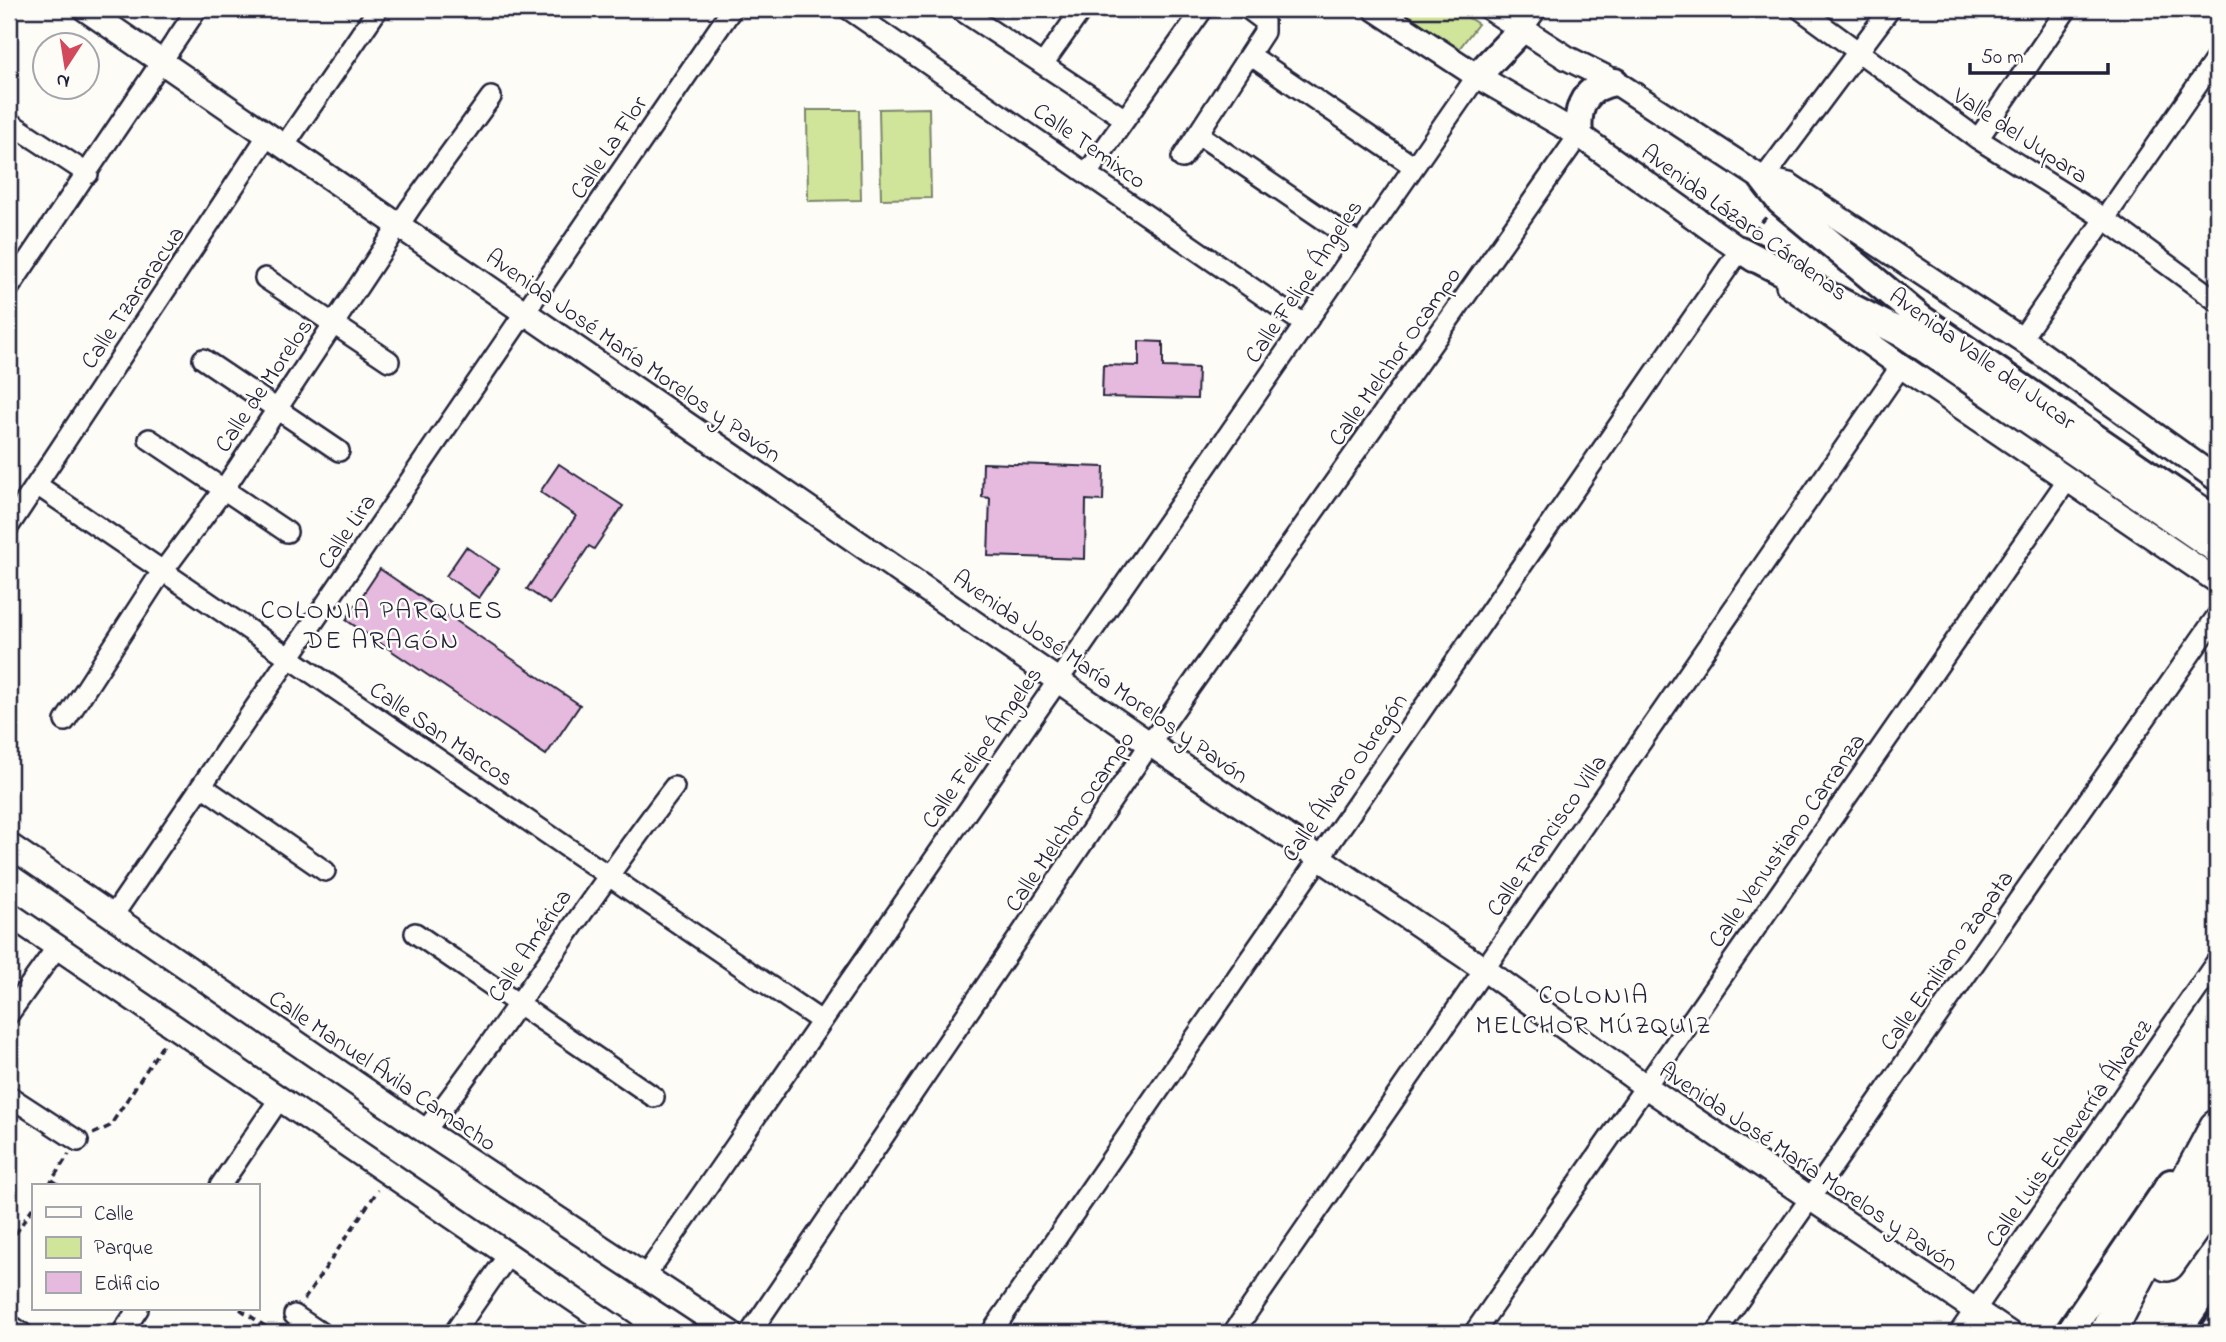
<svg xmlns="http://www.w3.org/2000/svg" width="2226" height="1342" viewBox="0 0 2226 1342" font-family="'Indie Flower',sans-serif">
<style>
.green{fill:#d1e59a;stroke:#7a846a;stroke-width:2}
.building{fill:#e6b9de;stroke:#22223b;stroke-width:2}
.lines{fill:none;stroke-linecap:round;stroke-linejoin:round}
.minor-casing{stroke:#22223b;stroke-width:24}
.tertiary-casing{stroke:#22223b;stroke-width:28}
.secondary-casing{stroke:#22223b;stroke-width:32}
.motorway-casing{stroke:#22223b;stroke-width:40}
.path{stroke:#22223b;stroke-width:3.5;stroke-dasharray:7 5;stroke-linecap:butt}
.minor{stroke:#fdfcf7;stroke-width:19}
.tertiary{stroke:#fdfcf7;stroke-width:23}
.secondary{stroke:#fdfcf7;stroke-width:26}
.motorway{stroke:#fdfcf7;stroke-width:35}
.rail{stroke:#22223b;stroke-width:5}
.labels{text-anchor:middle;stroke-width:5;stroke-linejoin:round;paint-order:stroke}
.street-label{font-size:24px;fill:#22223b;stroke:#fdfcf7}
.neighbourhood-label{font-size:26px;letter-spacing:2px;fill:#22223b;stroke:#fdfcf7}
</style>
<rect width="100%" height="100%" fill="#fdfcf7"/>
<filter id="ink" filterUnits="userSpaceOnUse"><feTurbulence type="fractalNoise" baseFrequency=".0143" numOctaves="2"/><feDisplacementMap in="SourceGraphic" scale="14" xChannelSelector="R" yChannelSelector="G"/><feConvolveMatrix kernelMatrix="1 2 1 2 8 2 1 2 1" color-interpolation-filters="sRGB"/></filter>
<g filter="url(#ink)">
<path class="green" d="M1401,9H1455L1478,24L1458,50Z
M929,108L931,198L881,199L879,109Z
M807,110H859L861,200L808,201Z"/>
<path class="building" d="M1139,341L1163,342V367L1198,368L1197,399L1102,397L1103,365L1139,366Z
M983,463L1104,467L1103,501L1086,500L1085,559L988,556L990,498L982,497Z
M559,464L623,506L594,549L589,546L550,604L527,589L576,516L540,492Z
M466,547L499,569L479,598L446,576Z
M380,569L580,705L546,755L346,620Z"/>
<g class="lines">
<defs>
<path id="minor" d="M848,9L1304,324
M959,9L1125,119
M1800,9L1978,139L2105,219L2217,301
M1522,29L1537,9
M1250,55L1413,166
M1043,64L1082,9
M9,122L88,174
M1198,134L1358,243
M1978,139L2067,9
M284,146L378,9
M1182,158L1264,32V21L1248,9
M1088,172L1203,9
M1763,179L1890,9
M265,278L389,361
M9,288L197,9
M2021,339L2217,57
M203,359L339,451
M149,439L287,532
M37,485L821,1021
M9,526L268,135
M65,721L155,582L224,489L411,207L491,97
M202,786L325,871
M112,917L732,9
M415,933L654,1097
M9,1014L57,947
M9,1096L78,1141
M425,1131C512,1019 588,899 674,787
M220,1186L280,1098
M646,1275L1477,76
M294,1315L321,1333
M9,1324L22,1333
M122,1333L138,1309
M454,1333L509,1254
M750,1333L1150,744L1579,135
M991,1333L1740,250
M1233,1333L1901,366
M1474,1333L2068,479
M1716,1333L2217,616
M1959,1333L2217,961"/>
<path id="tertiary" d="M85,9L1150,744L1484,969L1645,1086L2009,1333
M1375,9L1477,76L1579,135L1754,260
M1491,9L1567,58L1615,82L1763,179L1789,185L2021,339L2217,479
M1788,285L1901,366L2217,581
M9,845L425,1131L731,1333
M9,914L623,1333"/>
<path id="secondary" d="M1477,76L1522,29
M1579,135C1576,106 1585,87 1615,82
M1763,179L1780,201L1920,318L2217,521
M1740,250L1905,335L2217,550
M2069,1333L2171,1183"/>
<path id="motorway" d="M2167,1263L2217,1192
M2108,1333C2141,1263 2181,1197 2217,1128"/>
</defs>
<use href="#minor" class="minor-casing"/>
<use href="#tertiary" class="tertiary-casing"/>
<use href="#secondary" class="secondary-casing"/>
<use href="#motorway" class="motorway-casing"/>
<path class="path" d="M1754,232L1767,216
M93,1134L110,1126L164,1043
M52,1180L61,1186
M48,1186L69,1154
M9,1244L33,1207
M304,1300L378,1190
M240,1309L275,1333
M2214,1333L2217,1328"/>
<use href="#minor" class="minor"/>
<use href="#tertiary" class="tertiary"/>
<use href="#secondary" class="secondary"/>
<use href="#motorway" class="motorway"/>
<path class="rail" d="M2195,1333L2217,1301"/>
</g>
</g>
<g class="labels">
<g class="street-label">
<text transform="translate(2021 135) rotate(33)" y="8">Valle del Jupara</text>
<text transform="translate(1090 145) rotate(35)" y="8">Calle Temixco</text>
<text transform="translate(608 147) rotate(-56)" y="8">Calle La Flor</text>
<text transform="translate(1745 222) rotate(36)" y="8">Avenida Lázaro Cárdenas</text>
<text transform="translate(1303 281) rotate(-56)" y="8">Calle Felipe Ángeles</text>
<text transform="translate(132 297) rotate(-56)" y="8">Calle Tzararacua</text>
<text transform="translate(634 355) rotate(35)" y="8">Avenida José María Morelos y Pavón</text>
<text transform="translate(1394 356) rotate(-55)" y="8">Calle Melchor Ocampo</text>
<text transform="translate(1983 358) rotate(36)" y="8">Avenida Valle del Jucar</text>
<text transform="translate(263 385) rotate(-56)" y="8">Calle de Morelos</text>
<text transform="translate(346 531) rotate(-56)" y="8">Calle Lira</text>
<text transform="translate(1101 676) rotate(35)" y="8">Avenida José María Morelos y Pavón</text>
<text transform="translate(442 733) rotate(34)" y="8">Calle San Marcos</text>
<text transform="translate(981 747) rotate(-55)" y="8">Calle Felipe Ángeles</text>
<text transform="translate(1344 777) rotate(-55)" y="8">Calle Álvaro Obregón</text>
<text transform="translate(1069 821) rotate(-56)" y="8">Calle Melchor Ocampo</text>
<text transform="translate(1546 835) rotate(-55)" y="8">Calle Francisco Villa</text>
<text transform="translate(1786 840) rotate(-55)" y="8">Calle Venustiano Carranza</text>
<text transform="translate(529 945) rotate(-56)" y="8">Calle América</text>
<text transform="translate(1946 960) rotate(-55)" y="8">Calle Emiliano Zapata</text>
<text transform="translate(383 1070) rotate(34)" y="8">Calle Manuel Ávila Camacho</text>
<text transform="translate(2068 1133) rotate(-55)" y="8">Calle Luis Echeverría Álvarez</text>
<text transform="translate(1809 1166) rotate(34)" y="8">Avenida José María Morelos y Pavón</text>
</g>
<g class="neighbourhood-label">
<text x="382" y="618">COLONIA PARQUES<tspan x="382" dy="30">DE ARAGÓN</tspan></text>
<text x="1594" y="1003">COLONIA<tspan x="1594" dy="30">MELCHOR MÚZQUIZ</tspan></text>
</g>
</g>
<rect width="2226" height="1342" fill="none" stroke="#fdfcf7" stroke-width="35"/>
<rect x="18" y="18" width="2191" height="1307" fill="none" stroke="#22223b" stroke-width="2.5" filter="url(#ink)"/>
<rect x="32" y="1184" width="228" height="126" fill="#fdfcf7" stroke="#a5a5ac" stroke-width="2"/>
<rect x="46" y="1207" width="35" height="10" fill="#fdfcf7" stroke="#a5a5ac" stroke-width="2"/>
<text x="94" y="1220" font-size="21" fill="#22223b">Calle</text>
<rect x="46" y="1237" width="35" height="21" fill="#d1e59a" stroke="#a5a5ac" stroke-width="2"/>
<text x="94" y="1254" font-size="21" fill="#22223b">Parque</text>
<rect x="46" y="1272" width="35" height="21" fill="#e6b9de" stroke="#a5a5ac" stroke-width="2"/>
<text x="94" y="1290" font-size="21" fill="#22223b">Edificio</text>
<g transform="translate(66 66) rotate(192)"><circle r="33" fill="#fdfcf7" stroke="#a5a5ac" stroke-width="2"/>
<path d="M0-5L12 26L0 18L-12 26Z" fill="#d1495b"/>
<text y="-10" font-size="19" font-weight="bold" text-anchor="middle" fill="#22223b">N</text>
</g>
<path d="M1970 63v10h138v-10" fill="none" stroke="#22223b" stroke-width="3.5"/>
<text x="1981" y="63" font-size="21" fill="#22223b" stroke="#fdfcf7" stroke-width="5" paint-order="stroke">50 m</text>
</svg>
